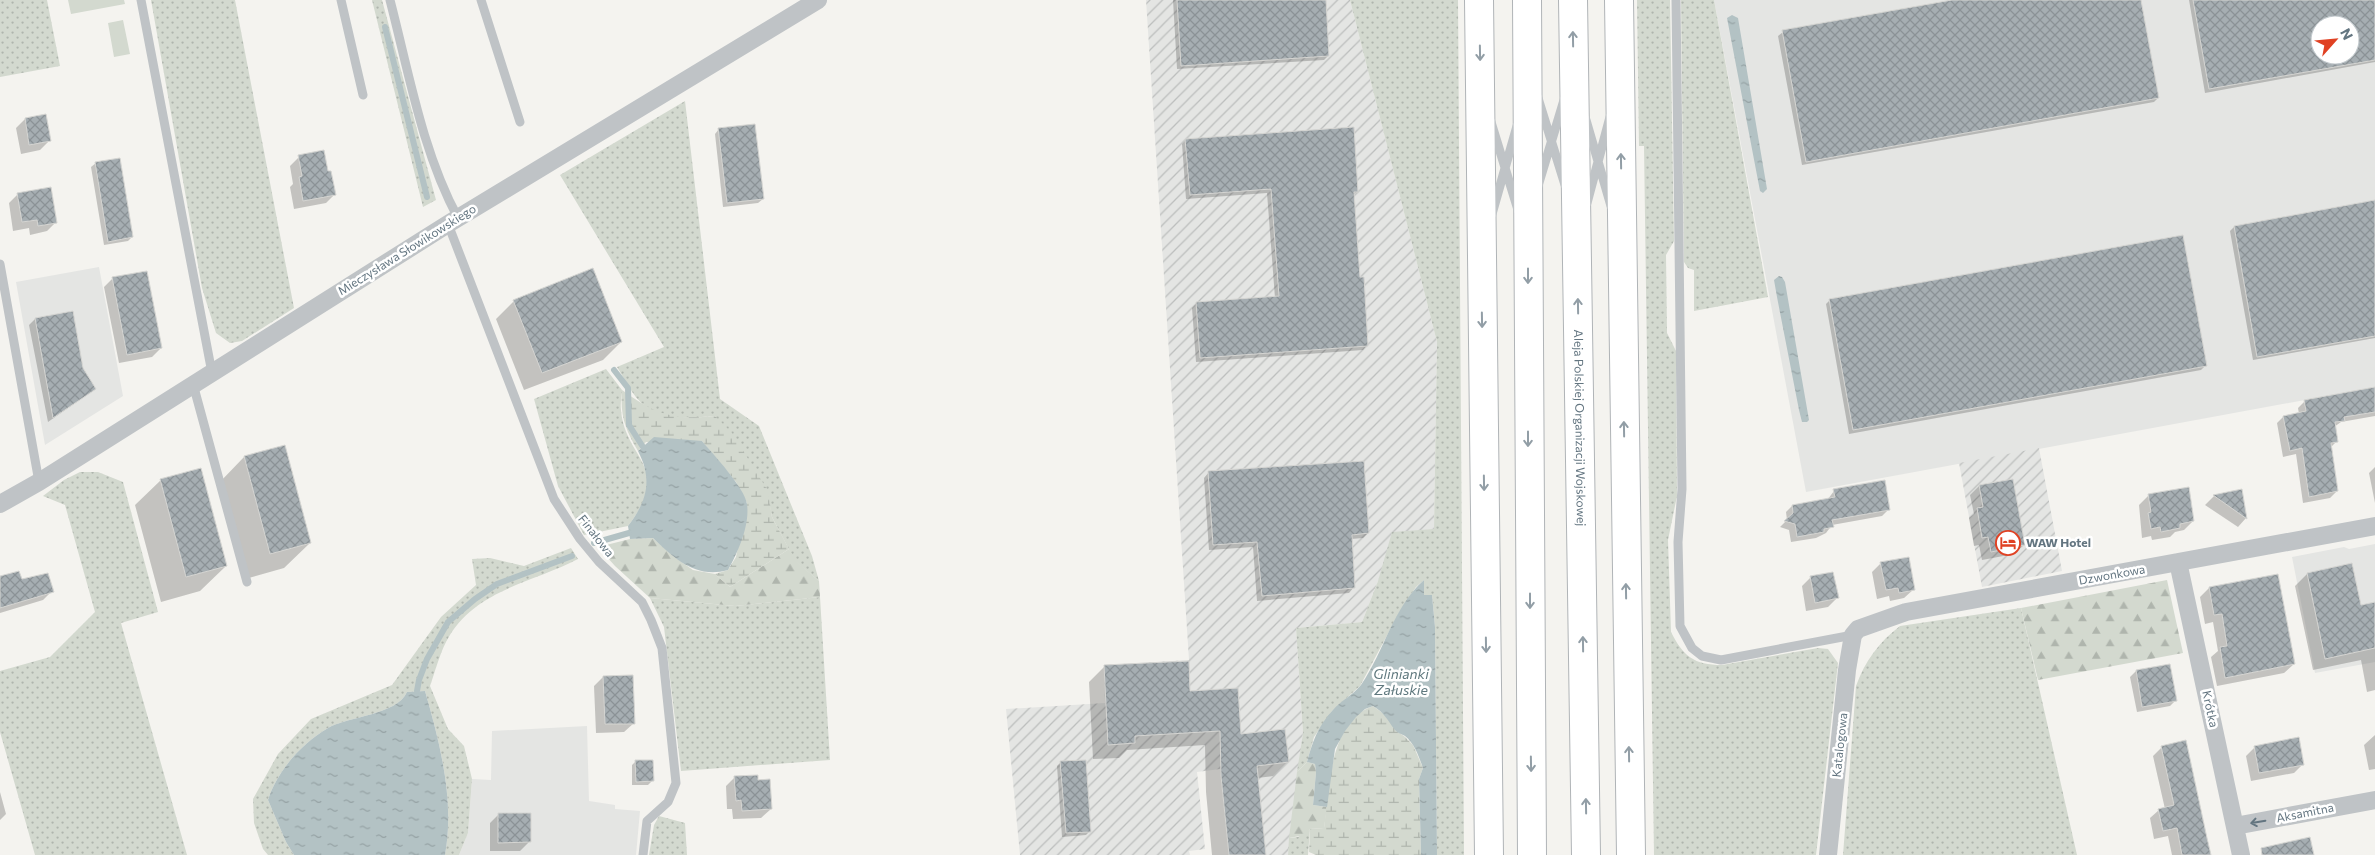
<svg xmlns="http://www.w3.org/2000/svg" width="2375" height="855" viewBox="0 0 2375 855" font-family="Commissioner,sans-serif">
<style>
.built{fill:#e4e5e3;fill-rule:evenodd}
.industrial{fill:url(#industrial-furrows)}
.grass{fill:url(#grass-dots)}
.forest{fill:url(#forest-firs)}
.wetland{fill:url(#wetland-marsh)}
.pitch{fill:#d3d9cf}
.water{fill:url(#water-ripples)}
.shadow{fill:#0003;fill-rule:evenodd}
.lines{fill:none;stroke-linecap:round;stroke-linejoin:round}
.stream{stroke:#b3c2c4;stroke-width:6}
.building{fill:url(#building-cross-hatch);stroke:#d5d5d2;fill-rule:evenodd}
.highway-casing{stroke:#b0b4b7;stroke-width:30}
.lane{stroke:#bfc3c6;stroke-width:9}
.street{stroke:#bfc3c6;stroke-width:18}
.highway{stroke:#fff;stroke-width:28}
.oneway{stroke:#929ea6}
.oneway2{stroke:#637580}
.labels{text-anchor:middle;stroke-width:5;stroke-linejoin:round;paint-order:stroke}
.street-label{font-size:12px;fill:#637580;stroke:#fff}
.poi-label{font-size:12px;font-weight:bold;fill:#637580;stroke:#fff;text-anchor:start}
.water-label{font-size:14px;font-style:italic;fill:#5f787e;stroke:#fff}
</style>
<defs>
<pattern id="industrial-furrows" width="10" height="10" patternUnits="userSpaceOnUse" patternTransform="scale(1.25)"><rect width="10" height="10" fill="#e4e5e3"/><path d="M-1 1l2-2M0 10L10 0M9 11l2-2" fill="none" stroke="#bcbebd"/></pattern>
<pattern id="grass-dots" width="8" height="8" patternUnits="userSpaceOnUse" patternTransform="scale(1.25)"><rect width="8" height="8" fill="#d3d9cf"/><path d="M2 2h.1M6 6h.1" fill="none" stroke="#afb5ad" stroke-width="1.8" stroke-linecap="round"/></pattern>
<pattern id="forest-firs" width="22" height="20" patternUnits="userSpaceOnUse" patternTransform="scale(1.25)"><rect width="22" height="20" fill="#d3d9cf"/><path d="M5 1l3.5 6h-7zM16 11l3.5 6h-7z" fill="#afb5ad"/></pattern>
<pattern id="wetland-marsh" width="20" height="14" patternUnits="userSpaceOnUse" patternTransform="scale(1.25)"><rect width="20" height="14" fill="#d3d9cf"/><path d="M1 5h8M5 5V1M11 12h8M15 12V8" fill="none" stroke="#afb5ad"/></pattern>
<pattern id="water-ripples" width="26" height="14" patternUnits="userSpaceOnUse" patternTransform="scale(1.25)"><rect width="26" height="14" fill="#b3c2c4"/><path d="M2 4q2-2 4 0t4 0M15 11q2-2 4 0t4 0" fill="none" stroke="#95a2a4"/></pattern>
<pattern id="building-cross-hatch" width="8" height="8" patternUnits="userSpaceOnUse" patternTransform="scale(1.25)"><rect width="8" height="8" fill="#a6aeb2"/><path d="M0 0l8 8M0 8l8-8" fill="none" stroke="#8b9296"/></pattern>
</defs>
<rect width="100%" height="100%" fill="#f4f3ef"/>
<path class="built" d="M1714,0H2375V387L1806,492ZM2320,25H2350V55H2320Z
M99,267L123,396L45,445L16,282Z
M2375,544V662L2315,673L2292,557L2344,547L2349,549Z
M587,726L589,801L615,805V809L640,811L636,855H459L468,833L472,779L491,780L492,731Z"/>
<path class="industrial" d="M1146,0H1350L1437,342L1434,529L1378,581L1362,622L1296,628L1303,733L1288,855H1229L1220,769L1197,772L1205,849L1189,851L1190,855H1020L1006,709L1105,703L1104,665L1189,660Z
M2039,448L2062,571L1982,587L1959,463Z"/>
<path class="grass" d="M0,0H47L60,66L0,77Z
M151,0H235L294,308L242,341L230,343L216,333L202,288Z
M372,0H382L436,200L423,207Z
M1350,0H1458L1464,855H1437L1435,627L1432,595H1424V580L1416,587L1400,611L1360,686L1332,711L1314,737L1307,762L1297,772L1303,733L1296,628L1362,622L1378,581L1392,532L1434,529L1437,342Z
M1637,0H1670L1674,241L1666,255L1667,333L1676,351L1677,496L1668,540L1671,632C1683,656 1694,665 1722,665L1818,648L1828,649L1838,663L1816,855H1654L1644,146H1639Z
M1681,0H1714L1768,297L1694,311V270L1688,268L1684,262Z
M685,101L720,399L759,426L812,556L819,581L795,561L772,517L767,491L715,416C692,418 663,421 644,405C633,397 625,379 617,367L664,347L560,175Z
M606,369L622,390C622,396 620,403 621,410C625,460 674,466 628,526L584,535L558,486L534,399Z
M80,472H98L123,482L158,612L121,623L187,855H35L0,732V671L50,657L95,612L65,505L43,496L64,480Z
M571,548L578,559C530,584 473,590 446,642C439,656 435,672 430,686L448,729L464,746L472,779L468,833L459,855H445C455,801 440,743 425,691L407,692C397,715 349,716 328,728C302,743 277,771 268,800L286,842L294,855H268L263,849L254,823L253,799L278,754L311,719L392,685L441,617L476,585L472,559L490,558L524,566Z
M820,597L830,760L681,771L664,627L650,598L735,606Z
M2021,608L2077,855H1843L1856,686C1865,661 1879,642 1900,626Z
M659,816L685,823L687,855H649L654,825Z
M1310,829L1308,855H1288L1289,838L1298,837Z"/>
<path class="forest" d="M653,538L673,556L693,570L715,574L730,587L789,549L796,561L819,581L820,597L735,606L650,598L615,566L598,547L630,539Z
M2167,580L2183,653L2038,680L2021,608Z
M1307,762L1315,764L1316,772L1313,805L1327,807L1324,828L1310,829L1305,835L1289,838L1297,772Z"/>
<path class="wetland" d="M622,390C657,415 672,420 715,416L732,433L768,491L772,517L789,549L730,587L715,574L728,570L736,557L747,503L736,482L702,441L646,442L638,451C625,429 620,416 622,390Z
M1373,706L1388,717L1396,731L1404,736L1413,745L1423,768L1419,779L1421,855H1316L1309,852L1310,829L1324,828C1329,790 1329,721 1373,706Z"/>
<path class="pitch" d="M68,0H124L125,4L71,14Z
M123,20L130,54L114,57L108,23Z"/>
<path class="water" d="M1732,15L1738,18L1767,189L1763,193L1760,191L1727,18Z
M1779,276L1782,277L1785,282L1809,420L1807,422H1802L1799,410L1777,297L1774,280Z
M654,437L702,441C713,454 745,488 747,504C750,525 738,552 728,570C696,579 675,559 653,538L630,539L628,526C647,501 653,480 638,451Z
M1424,580V595H1432L1435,627L1437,855H1421L1419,779L1423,768C1419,757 1415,744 1405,736C1402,734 1397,733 1395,730C1387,720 1385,713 1373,706L1365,709L1356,717L1345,731L1335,749L1327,807L1313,805L1316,772L1315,764L1307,762C1312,743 1318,726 1332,711C1340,701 1353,695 1361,685C1384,652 1393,607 1424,580Z
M425,691C440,743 455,801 445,855H294L286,842L268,800C277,771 302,743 328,728C349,716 397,715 407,692Z"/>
<path class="shadow" d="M1173,0H1325L1328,56L1324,60L1177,69Z
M1959,0H2140L2158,98L2154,102L1802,165L1778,36L1783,32Z
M2189,0H2375V62L2205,93ZM2320,25H2350V55H2320Z
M25,119L49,141L40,150L21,154L16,128Z
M719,129L763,199L758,203L723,207L715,134Z
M1186,140L1357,192L1353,195L1359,278L1367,345L1363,350L1196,362L1192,308L1196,304L1275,298L1267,193L1186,199L1182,144Z
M299,157L327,173L335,194L326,203L294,209L290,187L293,184L290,166Z
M96,163L132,237L128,241L104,245L91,167Z
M18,194L56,222L47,231L30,235L29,228L13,231L9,203Z
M2375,202V338L2253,360L2230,231L2234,227Z
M113,278L161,348L152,357L119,363L104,287Z
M1830,300L2205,366L2201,370L1849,434L1826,304Z
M514,301L621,342L603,360L524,390L496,319Z
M72,313L82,369L95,389L48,422L29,325L35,319Z
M2375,388V416L2341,422L2334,427L2337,441L2331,447L2337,491L2330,498L2303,503L2296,454L2283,457L2277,423L2283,417L2299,414L2298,408L2305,401Z
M244,457L310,543L284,568L245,579L219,483Z
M2375,467V503L2369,473Z
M1209,472L1368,533L1363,538L1351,539L1354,587L1349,593L1257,601L1253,547L1209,550L1204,478Z
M161,480L226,566L200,591L161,602L135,505Z
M2012,480L2024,545L2014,554L1982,560L1979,545L1974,546L1969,518L1974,514L1970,495L1979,486Z
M2188,488L2193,521L2184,530L2175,532L2170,537L2152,540L2151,536L2142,538L2139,505L2148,496Z
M2241,490L2246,518L2238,527L2205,505L2214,496Z
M1834,491L1889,509L1882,516L1832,525L1826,533L1816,538L1791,542L1789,530L1780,527L1787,520L1786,512L1792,506L1828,499Z
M1881,563L1914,589L1904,598L1890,601L1889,596L1877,599L1872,572Z
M2307,574L2360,607L2375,604V690L2367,692L2361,660L2313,670L2295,586Z
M1811,577L1837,598L1828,607L1806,611L1802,586Z
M0,579L21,581L52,591L43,600L0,613Z
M2209,588L2294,664L2284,673L2217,686L2211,657L2218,651L2213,622L2205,624L2200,597Z
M2169,665L2176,700L2170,706L2137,712L2130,677L2136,671Z
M1104,667L1189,692L1240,735L1288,761L1273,776L1257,778L1265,855H1212L1206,792L1205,745L1127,750L1119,758L1093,759L1089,682Z
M603,677L634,723L624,732L596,733L594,686Z
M2375,735V769L2369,770L2364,745Z
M2162,747L2209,855H2172L2168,836L2154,839L2150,818L2159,810L2165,809L2153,756Z
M2255,747L2303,764L2294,773L2251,781L2246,756Z
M636,761L652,781L648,785H632V765Z
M1061,762L1090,831L1086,835L1062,837L1057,766Z
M735,777L757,781L771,809L761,818L733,819L732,809H727L726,786Z
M0,792L6,814L0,820Z
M499,814L529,842L520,851H490V823Z"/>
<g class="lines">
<path class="stream" d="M385,27L427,197
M614,370L628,388L629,425L643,447
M594,543L629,533
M417,691L419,680L427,659L448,622L475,599L497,584L572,556"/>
</g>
<path class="building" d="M1177,0H1326L1329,56L1181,66Z
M1952,0H2141L2159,98L1806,162L1782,30Z
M2193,0H2375V60L2209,89ZM2320,25H2350V55H2320Z
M46,114L51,141L29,145L25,118Z
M755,124L764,199L727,203L718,128Z
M1354,127L1358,192H1354L1360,277H1364L1368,346L1200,358L1196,302L1279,296L1271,189L1190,195L1185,139Z
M324,150L328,171H331L336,195L303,201L299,177L302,176L298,155Z
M120,158L133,237L108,242L95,162Z
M51,187L57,223L38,226L37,220L22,222L17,193Z
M2375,200V336L2257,357L2234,226Z
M2183,235L2207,366L1853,430L1829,299Z
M593,268L622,342L542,373L513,300Z
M147,271L162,348L127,355L112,277Z
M73,311L83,368L96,389L53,418L35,318Z
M2375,387V412L2344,417L2345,421L2335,422L2338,442L2331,443L2338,491L2309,497L2302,448L2290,451L2283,416L2306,411L2304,400Z
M285,445L311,543L270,554L244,456Z
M1364,461L1369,533L1352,535L1355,588L1262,596L1257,542L1213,545L1208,471Z
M201,468L227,566L186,577L160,479Z
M2013,479L2025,545L1991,552L1988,537L1982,538L1977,508L1983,507L1979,485Z
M1885,480L1890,510L1832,520L1834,527L1824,529V532L1797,537L1795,524L1784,521L1793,513L1792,505L1835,497L1833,489Z
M2189,487L2194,521L2180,524V528L2161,532L2160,527L2151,529L2148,513L2151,512L2148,494Z
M2242,489L2247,519L2213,495Z
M1909,557L1915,590L1899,593L1898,588L1886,590L1880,562Z
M2352,563L2361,605L2375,602V648L2325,659L2307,573Z
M19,571L22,579L48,573L54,592L0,608V576Z
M1833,572L1839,598L1815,603L1810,576Z
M2278,574L2295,664L2225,678L2220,647L2227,646L2222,614L2214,615L2209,587Z
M1189,661L1190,691L1238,688L1241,734L1285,729L1289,762L1257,766L1266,855H1229L1221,776L1220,731L1135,736V743L1108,745L1104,665Z
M2170,664L2177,701L2142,707L2136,670Z
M633,675L635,724H605L603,676Z
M2299,737L2304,765L2259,773L2254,746Z
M2186,740L2207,838L2211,855H2182L2177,828L2163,831L2158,809L2174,805L2161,746Z
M635,760H653L654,781L636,782Z
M1086,760L1091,832L1066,833L1060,761Z
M758,775V780L770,779L772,809L742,811L741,800L736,801L734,776Z
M498,813H531V842L498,843Z
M2310,837L2314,855H2262L2261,848Z"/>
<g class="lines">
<defs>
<g id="highway">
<path d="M1479,0L1489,855"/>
<path d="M1527,0L1532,855"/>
<path id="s1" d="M1573,0L1586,855"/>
<path d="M1619,0L1631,855"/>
</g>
</defs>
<use href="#highway" class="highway-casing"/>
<path class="lane" d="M141,0L212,373
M341,0L363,95
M390,0C409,73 422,151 458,218
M481,0L520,122
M1676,0L1682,489L1678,542L1680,626L1692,648L1702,656L1721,660L1853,635
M1538,98L1565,185
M1586,120L1611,206
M1491,122L1518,210
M1538,186L1564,100
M1587,203L1610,117
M1492,214L1517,126
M448,224L554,499L580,539L599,562L642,602L651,620L662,648L676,783L668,802L647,821L643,855
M0,264L39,482
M193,384L247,582"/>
<path class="street" d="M0,504L39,482L448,224L818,0
M2178,562L2241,855
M2235,826L2375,800
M1828,855L1847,670L1853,635L1858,629L1906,612L2375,526"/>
<use href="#highway" class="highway"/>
</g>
<defs><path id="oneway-shaft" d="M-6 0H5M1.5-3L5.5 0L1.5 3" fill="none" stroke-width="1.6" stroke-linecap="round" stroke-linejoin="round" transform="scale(1.25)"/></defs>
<g class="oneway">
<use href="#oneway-shaft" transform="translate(1573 39) rotate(-91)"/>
<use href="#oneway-shaft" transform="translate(1480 53) rotate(89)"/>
<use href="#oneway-shaft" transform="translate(1621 161) rotate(-91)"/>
<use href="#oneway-shaft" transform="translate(1528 276) rotate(90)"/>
<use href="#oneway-shaft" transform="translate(1578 306) rotate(-91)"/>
<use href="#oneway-shaft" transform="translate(1482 320) rotate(89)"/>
<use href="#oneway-shaft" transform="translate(1624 429) rotate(-91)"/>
<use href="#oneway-shaft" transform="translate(1528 439) rotate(90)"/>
<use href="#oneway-shaft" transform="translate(1484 483) rotate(89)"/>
<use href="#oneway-shaft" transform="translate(1626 591) rotate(-91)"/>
<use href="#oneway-shaft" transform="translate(1530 601) rotate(90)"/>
<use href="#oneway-shaft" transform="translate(1583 644) rotate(-91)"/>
<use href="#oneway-shaft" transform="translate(1486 645) rotate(89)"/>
<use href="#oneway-shaft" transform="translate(1629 754) rotate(-91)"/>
<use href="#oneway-shaft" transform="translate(1531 764) rotate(89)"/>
<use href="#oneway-shaft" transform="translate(1586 806) rotate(-91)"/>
</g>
<use class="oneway2" href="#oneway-shaft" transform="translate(2258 822) rotate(170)"/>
<defs>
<symbol id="hotel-ring" viewBox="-11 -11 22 22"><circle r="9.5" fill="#fff" stroke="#e04123" stroke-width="1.5"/><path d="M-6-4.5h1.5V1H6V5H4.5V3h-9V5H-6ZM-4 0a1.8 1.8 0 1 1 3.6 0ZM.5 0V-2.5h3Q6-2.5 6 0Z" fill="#e04123"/></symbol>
</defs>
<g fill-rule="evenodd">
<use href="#hotel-ring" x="1994" y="529" width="28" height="28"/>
</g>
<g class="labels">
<g class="street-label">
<text transform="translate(407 250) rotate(-32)" y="4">Mieczysława Słowikowskiego</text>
<text dy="4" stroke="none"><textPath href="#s1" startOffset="428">Aleja Polskiej Organizacji Wojskowej</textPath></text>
<text transform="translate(596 536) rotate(52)" y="4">Finałowa</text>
<text transform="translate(2112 575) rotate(-10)" y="4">Dzwonkowa</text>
<text transform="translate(2210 709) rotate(78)" y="4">Krótka</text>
<text transform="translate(1840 745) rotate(-84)" y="4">Katalogowa</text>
<text transform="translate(2305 813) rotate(-11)" y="4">Aksamitna</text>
</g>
<g class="poi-label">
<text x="2026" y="547">WAW Hotel</text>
</g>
<g class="water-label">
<text x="1401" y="679">Glinianki<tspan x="1401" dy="16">Załuskie</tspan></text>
</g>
</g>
<g transform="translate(2335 40) rotate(63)"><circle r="24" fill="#ffffff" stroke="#c1c8cc"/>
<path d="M0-4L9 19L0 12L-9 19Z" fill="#e04123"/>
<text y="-8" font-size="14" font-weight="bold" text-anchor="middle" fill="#637580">N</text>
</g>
</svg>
